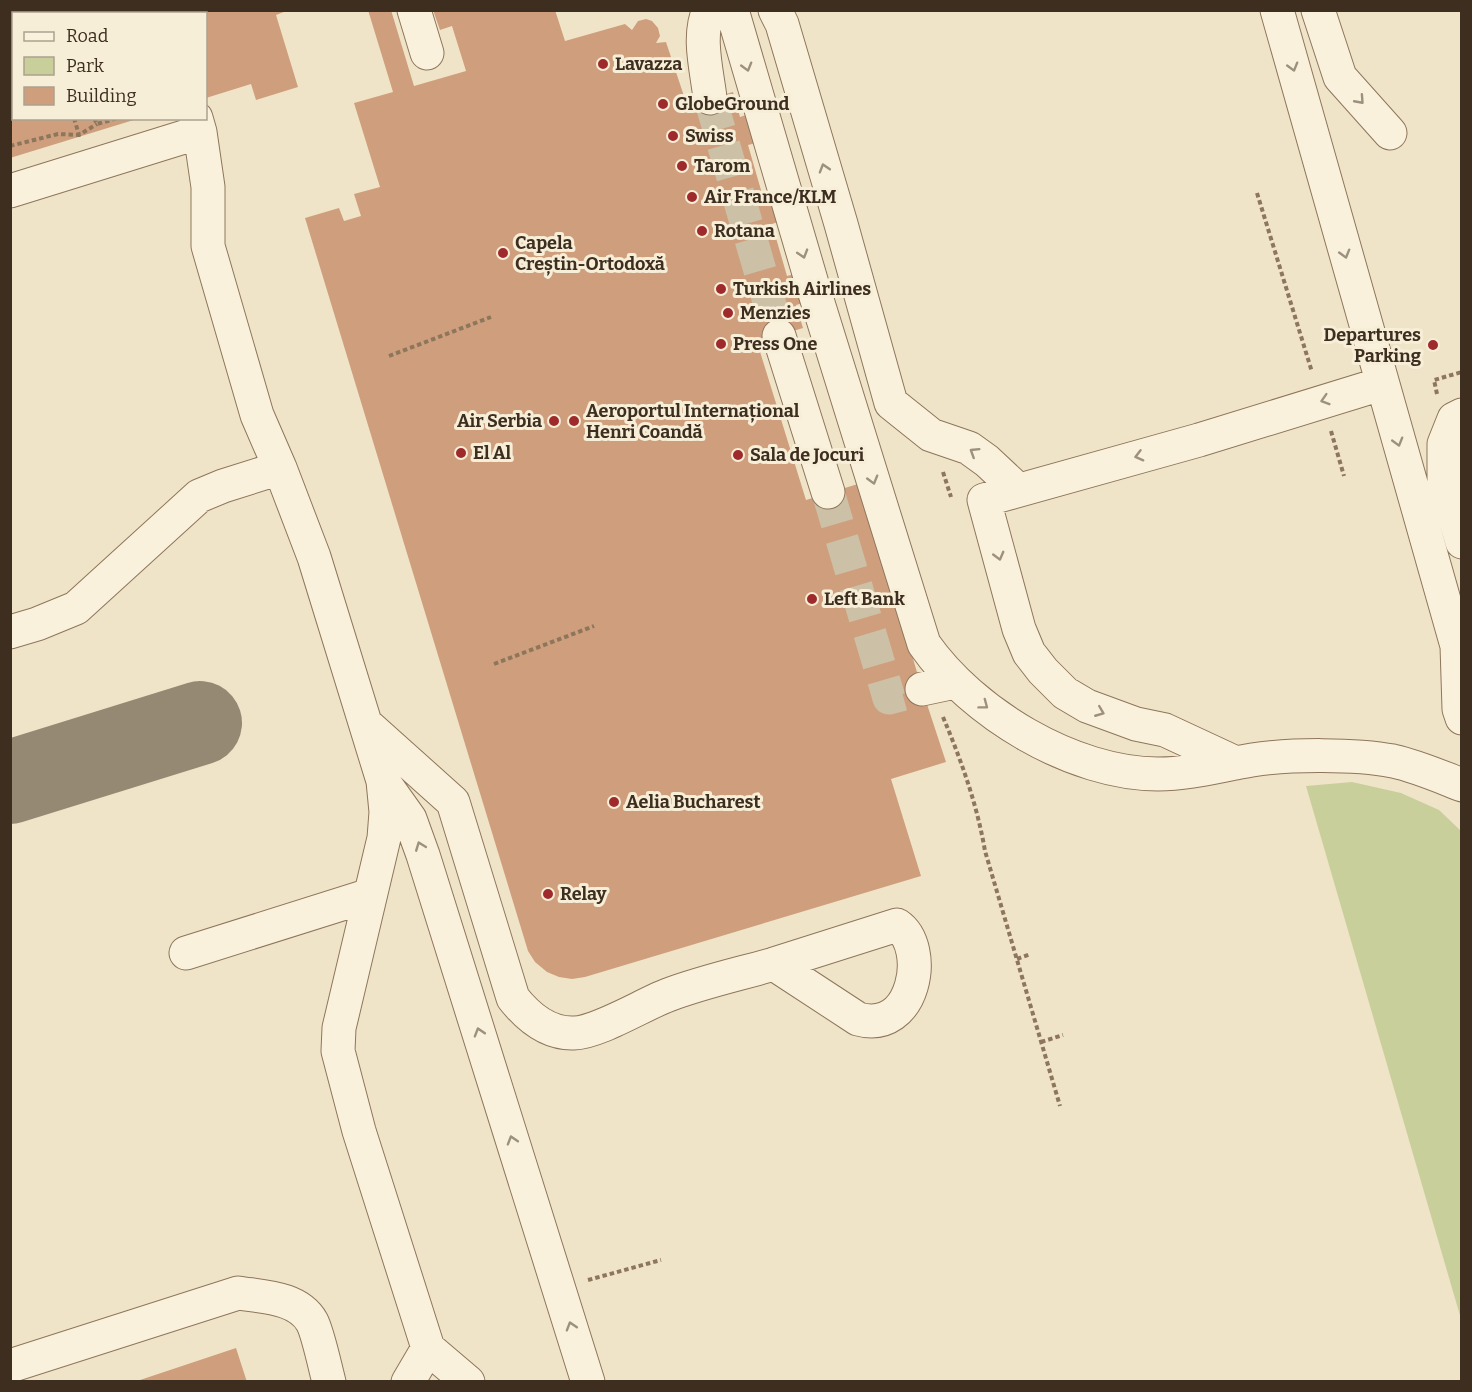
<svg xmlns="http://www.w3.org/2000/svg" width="1472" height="1392" viewBox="0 0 1472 1392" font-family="Bitter,serif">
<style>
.green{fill:#c9cf9b}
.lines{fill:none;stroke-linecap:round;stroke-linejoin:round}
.taxiway{stroke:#968974;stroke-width:84}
.building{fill:#cf9f7d}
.minor-tunnel{stroke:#ccc0a6;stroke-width:33;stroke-dasharray:33 16;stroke-linecap:butt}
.minor-casing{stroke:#8d765c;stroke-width:35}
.path{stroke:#8d765c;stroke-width:4;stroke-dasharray:4.5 3;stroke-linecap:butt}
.minor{stroke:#faf1dc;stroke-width:33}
.oneway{stroke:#9c907e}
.poi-dot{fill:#9e2a2b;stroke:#f7eed8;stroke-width:2}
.labels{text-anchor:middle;stroke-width:6;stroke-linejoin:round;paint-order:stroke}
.poi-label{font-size:18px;font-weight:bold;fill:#3d2e20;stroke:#f7eed8;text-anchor:start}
</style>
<rect width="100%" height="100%" fill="#f0e4c8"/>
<path class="green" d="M1352,782L1401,793L1439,810L1461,831V1319L1306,786Z"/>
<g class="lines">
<path class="taxiway" d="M10,782L200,723"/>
</g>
<path class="building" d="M10,10H289L276,15L298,87L256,100L251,84L206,98V14H14V118L137,119L10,158Z
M368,10H391L414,86L466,71L452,26L440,30L433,10H555L565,41L625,24L632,30L638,21L646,19L652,21L658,28L660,36L656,43L666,42L687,105L733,92L740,117L752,113L760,142L748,145L763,197L776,193L784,220L772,224L787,276L802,272L810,301L796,305L803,328L757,342L806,500L861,483L922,689L946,762L891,779L921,876L585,977L572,979L559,977L547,972L535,962L528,951L305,218L339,208L344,221L361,216L354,194L380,187L354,103L393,92Z
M236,1348L247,1382H137V1381Z"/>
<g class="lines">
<path class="minor-tunnel" d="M162,10L163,14
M710,98L779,336
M828,492L889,698L922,689"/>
<defs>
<path id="minor" d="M414,10L427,53
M709,10C697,36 707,71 710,98
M732,10L813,287L924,644C972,713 1073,774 1158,774C1191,774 1221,765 1252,760C1289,754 1356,754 1393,761C1416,766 1439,776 1462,785
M775,10L782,24L841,224L891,403L931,435L969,448L987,461L1018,490
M1277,10L1457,646L1459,709L1462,718
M1318,10L1340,77L1390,133
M196,118L200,132L208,187V246L257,415L280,468L314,557L383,781L386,812L384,838L339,1028L338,1051L359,1131L428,1348L468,1382
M10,191L200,132
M779,336L828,492
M1462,415L1454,419L1444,444V480L1462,542
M10,632L37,624L76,608L199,496L223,486L280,468
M922,689L955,682
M366,724L453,802L513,998C528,1017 549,1034 574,1033C597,1033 644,1004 668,995C702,982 739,974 774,964L858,1019C915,1035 930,947 897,925L774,964
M1236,763L1165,730L1136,724L1087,706L1065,693L1043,671L1029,653L1019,629L984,500L1199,440L1381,384
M383,781L410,819L423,855L588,1382
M186,953L370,895
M10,1366L238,1293C263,1297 298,1297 312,1322C318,1333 325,1367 329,1382
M408,1382L428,1348"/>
</defs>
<use href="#minor" class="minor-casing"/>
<path class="path" d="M56,10L57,14
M69,10L70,14
M74,118L79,135
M94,118L97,124L118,118
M10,146L58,134L79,135L97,124
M1257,193L1312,372
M389,356L491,317
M1437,394L1434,380L1462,372
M1331,431L1344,476
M943,472L951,497
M494,664L594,626
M943,717C961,760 977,804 985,851L1060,1106
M1017,959L1031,954
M1041,1042L1063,1035
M588,1280L661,1260"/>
<use href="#minor" class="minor"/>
</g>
<defs><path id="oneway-chevron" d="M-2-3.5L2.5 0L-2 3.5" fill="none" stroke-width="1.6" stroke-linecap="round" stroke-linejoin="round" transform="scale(1.5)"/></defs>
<g class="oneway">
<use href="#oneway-chevron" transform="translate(747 67) rotate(74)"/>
<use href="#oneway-chevron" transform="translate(1293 67) rotate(74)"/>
<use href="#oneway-chevron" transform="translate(1360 100) rotate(48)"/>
<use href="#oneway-chevron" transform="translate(824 168) rotate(-107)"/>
<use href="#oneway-chevron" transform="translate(803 254) rotate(73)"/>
<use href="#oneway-chevron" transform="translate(1345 254) rotate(74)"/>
<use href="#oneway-chevron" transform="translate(1325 400) rotate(163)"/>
<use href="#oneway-chevron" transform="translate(1398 442) rotate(74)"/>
<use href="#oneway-chevron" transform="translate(974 452) rotate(-148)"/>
<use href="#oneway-chevron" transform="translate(1139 456) rotate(165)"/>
<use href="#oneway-chevron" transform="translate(873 480) rotate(74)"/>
<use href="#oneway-chevron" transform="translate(999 556) rotate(75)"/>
<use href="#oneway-chevron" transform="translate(984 705) rotate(37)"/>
<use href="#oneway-chevron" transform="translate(1100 712) rotate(22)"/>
<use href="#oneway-chevron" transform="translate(420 846) rotate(-111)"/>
<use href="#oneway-chevron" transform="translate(479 1032) rotate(-107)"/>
<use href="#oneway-chevron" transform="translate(512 1140) rotate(-107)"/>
<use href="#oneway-chevron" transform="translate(571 1326) rotate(-107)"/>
</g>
<g class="poi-dot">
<circle cx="603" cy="64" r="6"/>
<circle cx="663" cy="104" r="6"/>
<circle cx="673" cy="136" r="6"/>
<circle cx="682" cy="166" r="6"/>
<circle cx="692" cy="197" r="6"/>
<circle cx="702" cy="231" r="6"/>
<circle cx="503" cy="253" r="6"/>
<circle cx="721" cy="289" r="6"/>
<circle cx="728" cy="313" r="6"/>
<circle cx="721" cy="344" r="6"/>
<circle cx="1433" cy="345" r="6"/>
<circle cx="554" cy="421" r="6"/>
<circle cx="574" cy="421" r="6"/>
<circle cx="461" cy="453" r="6"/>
<circle cx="738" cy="455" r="6"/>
<circle cx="812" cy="599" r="6"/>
<circle cx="614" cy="802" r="6"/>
<circle cx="548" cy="894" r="6"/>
</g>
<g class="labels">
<g class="poi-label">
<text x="615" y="70">Lavazza</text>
<text x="675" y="110">GlobeGround</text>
<text x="685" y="142">Swiss</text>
<text x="694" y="172">Tarom</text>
<text x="704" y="203">Air France/KLM</text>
<text x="714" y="237">Rotana</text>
<text x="515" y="249">Capela<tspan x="515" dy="21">Creștin-Ortodoxă</tspan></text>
<text x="733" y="295">Turkish Airlines</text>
<text x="740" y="319">Menzies</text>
<text x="1421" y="341" text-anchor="end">Departures<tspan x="1421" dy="21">Parking</tspan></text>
<text x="733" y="350">Press One</text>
<text x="586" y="417">Aeroportul Internațional<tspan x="586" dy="21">Henri Coandă</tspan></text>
<text x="542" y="427" text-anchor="end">Air Serbia</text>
<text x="473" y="459">El Al</text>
<text x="750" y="461">Sala de Jocuri</text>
<text x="824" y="605">Left Bank</text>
<text x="626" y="808">Aelia Bucharest</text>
<text x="560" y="900">Relay</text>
</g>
</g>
<rect width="1472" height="1392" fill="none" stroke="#3d2e20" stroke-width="24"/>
<rect x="12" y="12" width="195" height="108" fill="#f7eed8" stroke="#ada18e" stroke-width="1.5"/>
<rect x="24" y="32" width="30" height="9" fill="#faf1dc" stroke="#ada18e" stroke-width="1.5"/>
<text x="66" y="42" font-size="18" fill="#3d2e20">Road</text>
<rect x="24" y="57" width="30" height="18" fill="#c9cf9b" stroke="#ada18e" stroke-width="1.5"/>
<text x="66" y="72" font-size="18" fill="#3d2e20">Park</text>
<rect x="24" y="87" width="30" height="18" fill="#cf9f7d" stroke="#ada18e" stroke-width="1.5"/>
<text x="66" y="102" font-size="18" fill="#3d2e20">Building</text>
</svg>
